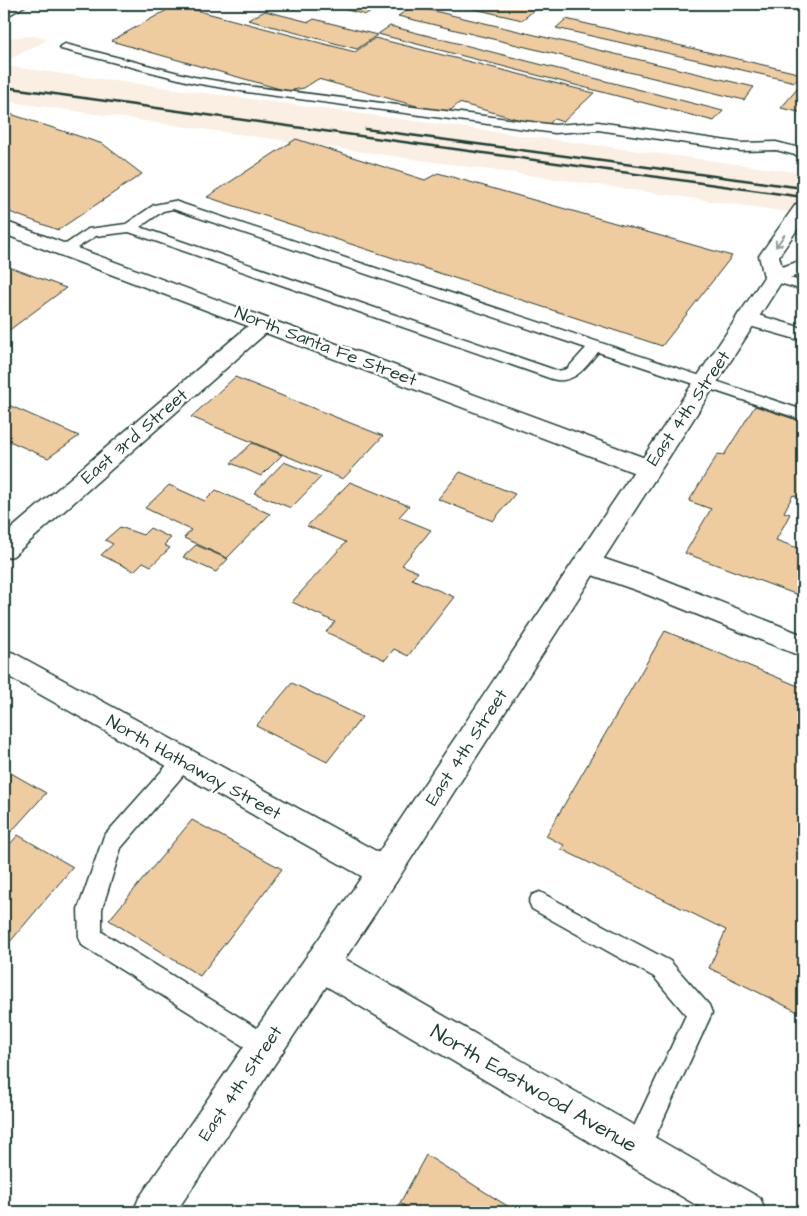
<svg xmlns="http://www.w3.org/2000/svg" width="807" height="1216" viewBox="0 0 807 1216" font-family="'Architects Daughter',sans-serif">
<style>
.built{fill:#faefe2}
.building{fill:#efcba0;stroke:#1f3d34}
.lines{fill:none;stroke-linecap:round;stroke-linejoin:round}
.lane-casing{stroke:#1f3d34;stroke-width:3}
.street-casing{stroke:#1f3d34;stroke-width:3}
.secondary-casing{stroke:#1f3d34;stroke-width:3}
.lane{fill:#fff;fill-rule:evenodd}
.street{fill:#fff;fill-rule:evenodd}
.secondary{fill:#fff;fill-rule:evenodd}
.rail{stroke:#1f3d34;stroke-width:2.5}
.oneway{stroke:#8f9e9a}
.labels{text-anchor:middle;stroke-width:5;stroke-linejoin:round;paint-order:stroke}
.street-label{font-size:18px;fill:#1f3d34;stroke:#fff}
.near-street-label{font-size:21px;fill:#1f3d34;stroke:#fff}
</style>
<rect width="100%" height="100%" fill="#fff"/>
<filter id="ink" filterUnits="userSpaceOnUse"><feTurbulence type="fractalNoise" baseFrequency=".02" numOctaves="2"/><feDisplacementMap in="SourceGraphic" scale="10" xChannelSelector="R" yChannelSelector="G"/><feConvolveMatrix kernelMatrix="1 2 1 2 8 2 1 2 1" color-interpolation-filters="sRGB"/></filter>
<g filter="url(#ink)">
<path class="built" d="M34,36L47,40L4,62V38Z
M4,66L803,173V214L4,101Z"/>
<path class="building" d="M341,4H383L366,15L336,7Z
M453,4H518L537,8L522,20Z
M176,5L355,52L375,38L594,93L563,122L554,119L546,127L459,103L451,110L435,111L318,79L304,88L287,91L111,41Z
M413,6L754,87L744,100L398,16Z
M265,11L309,22L314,19L377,35L357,49L248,20Z
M566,19L802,74L795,82L556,28Z
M390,26L723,111L714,121L378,34Z
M803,82V113L781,108Z
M4,112L103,144L142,174L58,230L4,210Z
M296,139L425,180L438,173L732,256L662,346L207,197Z
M4,265L66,288L4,334Z
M235,377L383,436L343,479L191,417Z
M4,403L79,436L48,458L7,440L4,443Z
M755,406L803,422V499L793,495L784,512L790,514L776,540L803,550V576L795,594L685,553L711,509L689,501L718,454L724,455Z
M252,443L282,455L261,476L231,463Z
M284,462L321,477L291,508L254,493Z
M460,472L515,494L493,521L438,499Z
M350,482L409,506L399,517L431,530L402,565L418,572L412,579L454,597L408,656L394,649L385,660L326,632L335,622L292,602L346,542L307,526Z
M169,485L205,501L216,490L270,514L227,558L184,538L191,530L145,508Z
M120,527L143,535L150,528L171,538L164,545L170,548L151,566L143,562L134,571L101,555L113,544L105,540Z
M196,545L228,559L216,572L183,557Z
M665,631L803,688L802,1014L709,968L726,930L561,849L564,845L546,836Z
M292,683L362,717L327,762L256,726Z
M4,769L46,793L11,832L4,828Z
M192,820L282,869L200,976L109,920Z
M18,835L73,867L4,949V851Z
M426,1155L517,1212H414L400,1203Z
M400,1203L414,1212H394Z"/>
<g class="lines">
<defs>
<path id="lane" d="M286,4H304C300,9 290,9 286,4Z
M65,44L194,77L247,86L555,125L598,122L741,143L776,142L803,149V157L776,150L741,151L598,130L555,133L247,92L194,83L61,49L60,47Z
M174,201L803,410V420L598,352C586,367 574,385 552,379L129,232L96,236L69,253L64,254L57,250L88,229L126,224L154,205ZM173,209L586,348L567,369L558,371L140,227L163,211Z
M774,273L803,282V290L769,280L767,277L769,274Z
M183,752L190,755L193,761L190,767L121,848L102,909V932L273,1038L276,1047L273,1056L264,1059L83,946L79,938L78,909L104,836L176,755Z
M540,892L670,961L709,1005L712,1013L646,1157L637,1161L628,1157L624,1148L686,1015L654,977L532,909L529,902L532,895Z"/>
<path id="street" d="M4,221L656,462L659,468L656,474L647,476L638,474L266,333L13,556L4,558V535L248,326L4,234Z
M747,312L803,328V341L739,323L736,318L739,313Z
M587,553L658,577L803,635V657L638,591L578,570L574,563L578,556Z
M4,650L14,653L396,862L401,872L396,882L384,887L372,882L4,674Z
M321,948L333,952L760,1198L766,1212H708L309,976L304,964L309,952Z"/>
<path id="secondary" d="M11,4H28L4,18V8Z
M803,202V221L779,256L782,267L803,260V273L782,281L396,882L176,1212H133L139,1198L372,862L764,277L759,256L796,204Z"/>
</defs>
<use href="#lane" class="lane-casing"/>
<use href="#street" class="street-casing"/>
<use href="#secondary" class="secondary-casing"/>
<use href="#lane" class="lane"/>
<use href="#street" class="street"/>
<use href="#secondary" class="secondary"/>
<path class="rail" d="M4,87L803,197
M365,129L803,188"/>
</g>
<defs><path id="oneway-shaft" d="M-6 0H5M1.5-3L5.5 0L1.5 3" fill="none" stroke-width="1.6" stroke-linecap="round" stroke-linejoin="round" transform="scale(1.25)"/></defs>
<use class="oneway" href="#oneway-shaft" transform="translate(780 241) rotate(125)"/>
</g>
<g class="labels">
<g class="street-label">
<text transform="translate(326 346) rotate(21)" y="6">North Santa Fe Street</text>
<text transform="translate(688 408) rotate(-56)" y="6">East 4th Street</text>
<text transform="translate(134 436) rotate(-41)" y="6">East 3rd Street</text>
<text transform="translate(466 747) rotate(-57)" y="6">East 4th Street</text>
<text transform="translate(194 767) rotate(29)" y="6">North Hathaway Street</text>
<text transform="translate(240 1083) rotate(-56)" y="6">East 4th Street</text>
</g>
<g class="near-street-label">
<text transform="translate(534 1088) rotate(30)" y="7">North Eastwood Avenue</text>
</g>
</g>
<rect width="807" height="1216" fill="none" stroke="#fff" stroke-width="20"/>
<rect x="10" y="10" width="787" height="1196" fill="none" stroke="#1f3d34" stroke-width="2" filter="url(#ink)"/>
</svg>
